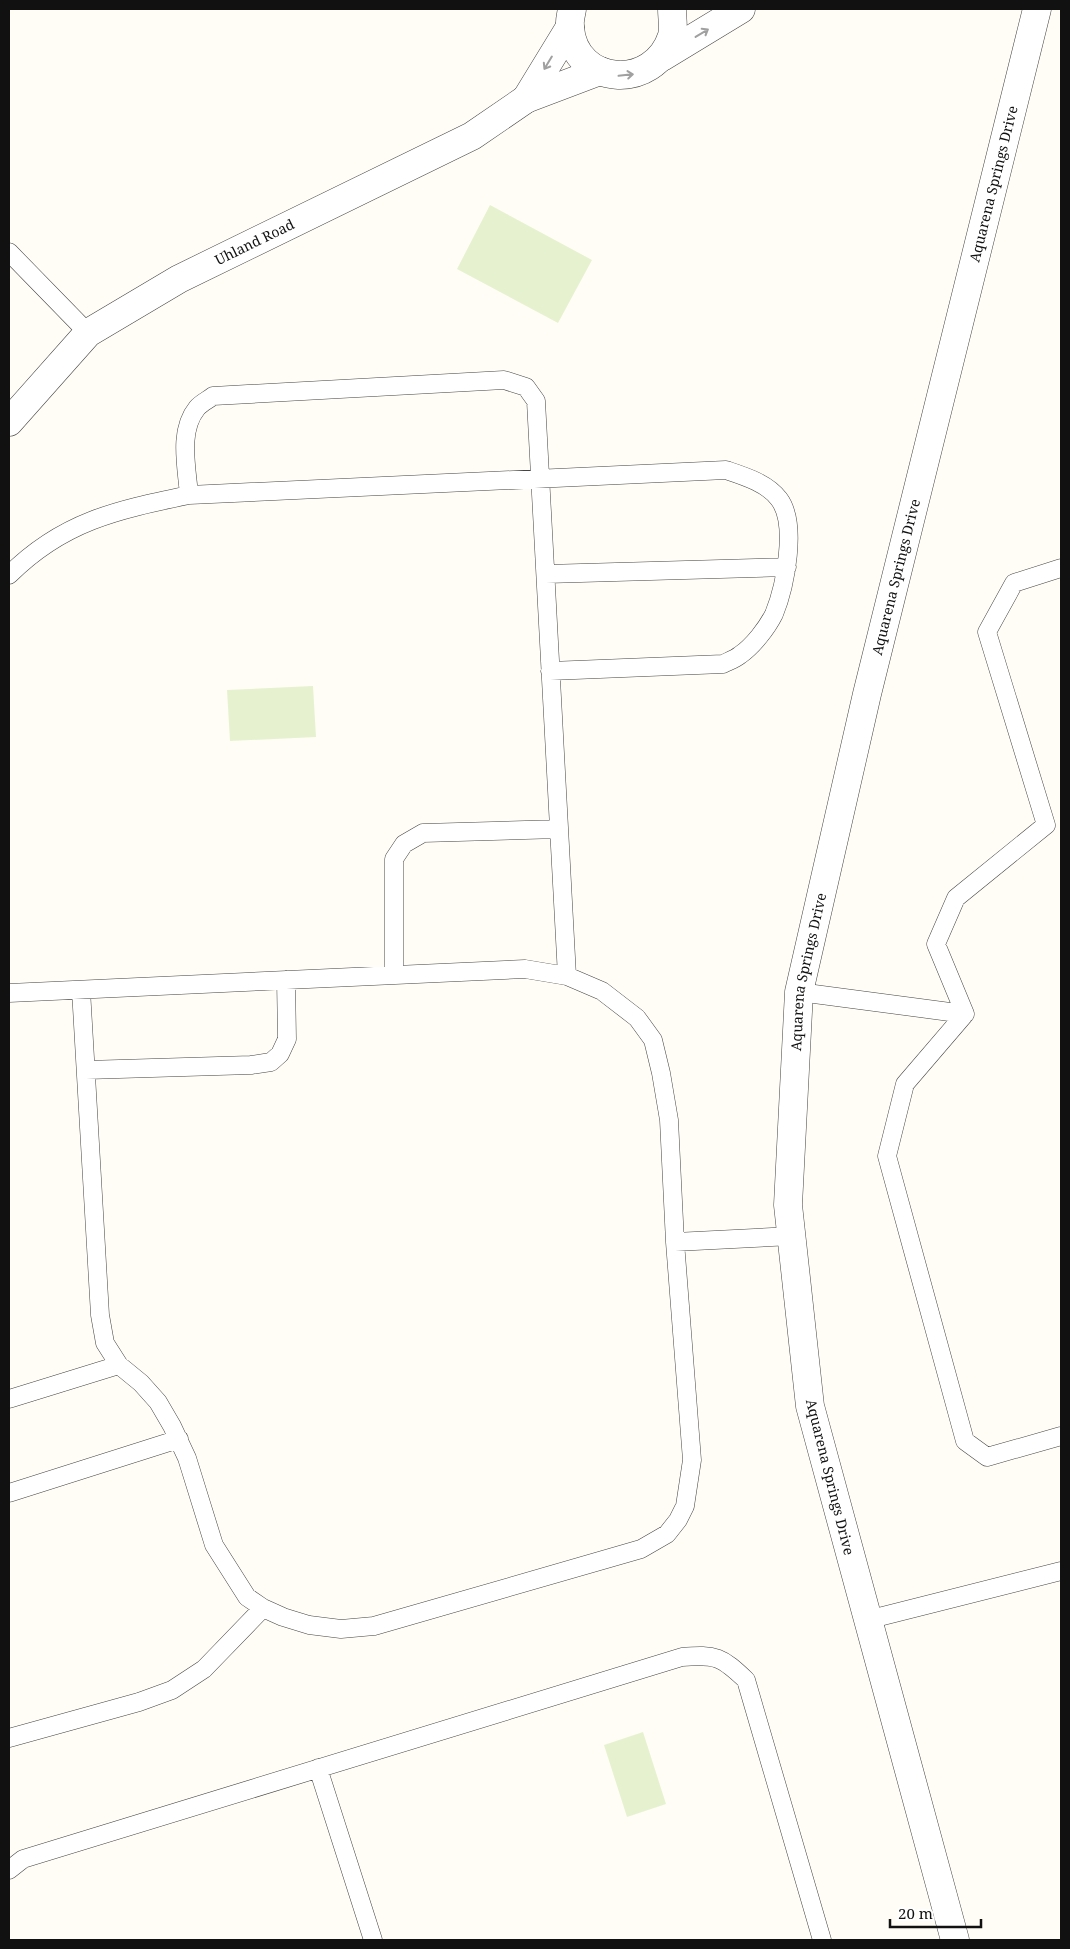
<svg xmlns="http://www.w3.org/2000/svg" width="1070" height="1949" viewBox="0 0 1070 1949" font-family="'Noto Serif',serif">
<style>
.pitch{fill:#e6f2cf}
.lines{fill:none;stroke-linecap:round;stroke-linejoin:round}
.lane-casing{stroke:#444;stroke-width:19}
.street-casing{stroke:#444;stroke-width:29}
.lane{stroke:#fff;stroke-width:18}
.street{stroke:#fff;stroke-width:28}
.oneway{stroke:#a0a0a0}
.labels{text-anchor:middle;stroke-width:5;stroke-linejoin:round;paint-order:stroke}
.street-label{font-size:14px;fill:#111;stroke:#fff}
</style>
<rect width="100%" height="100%" fill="#fffdf5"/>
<path class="pitch" d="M490,205L592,260L558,323L457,269Z
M313,686L316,737L230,741L227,690Z
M643,1732L666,1804L627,1817L604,1745Z"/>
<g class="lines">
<defs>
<path id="lane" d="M9,252L88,333
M189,495C187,468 178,431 197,408C201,403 208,400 213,396L504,380L526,387L536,401L567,976
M546,574L787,567
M9,575C63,521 117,510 189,495L726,470C744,476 767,483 779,499C798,524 785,587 774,614C767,628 753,646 740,655C735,659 729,661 723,664L550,671
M394,975V859L404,844L423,833L559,829
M799,992L965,1014
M9,993L525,969L567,976L602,991L637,1018L653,1040L661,1073L669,1120L675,1242L692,1460L685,1506L678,1520L667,1534L641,1549L374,1626L341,1629L309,1625L283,1617L263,1608L247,1597L214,1545L187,1458L172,1426L158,1402L141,1383L119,1365L105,1343L100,1315L81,990
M965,1014L905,1084L887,1156L965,1441L987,1457L1061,1436
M965,1014L936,944L956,898L1046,825L987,632L1014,583L1061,568
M86,1070L251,1065L271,1062L280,1054L287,1039L286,980
M675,1242L792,1236
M9,1399L119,1365
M9,1493L179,1439
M867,1620L1061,1571
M9,1738L139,1702L172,1690L204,1669L263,1608
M318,1768L373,1940
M9,1870L23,1859L682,1657C716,1654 722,1657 746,1680L822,1940"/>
<g id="street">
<path d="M572,9C571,15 569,22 570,28C575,86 654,92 672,36C674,28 672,17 672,9"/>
<path d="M662,57L741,9"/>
<path d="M526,99L570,27"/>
<path id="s1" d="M9,422L88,333L179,279L472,136L526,99L600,71"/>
<path id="s2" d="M955,1940L810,1406L788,1205L799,992L867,694L1037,9"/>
</g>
</defs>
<use href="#lane" class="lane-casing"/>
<use href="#street" class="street-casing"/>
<use href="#lane" class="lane"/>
<use href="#street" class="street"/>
</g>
<defs><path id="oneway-shaft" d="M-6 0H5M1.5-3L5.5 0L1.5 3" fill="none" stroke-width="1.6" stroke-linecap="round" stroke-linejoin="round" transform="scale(1.25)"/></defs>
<g class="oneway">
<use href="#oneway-shaft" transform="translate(702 33) rotate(-31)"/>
<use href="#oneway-shaft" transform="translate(548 63) rotate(121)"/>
<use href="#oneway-shaft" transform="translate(626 75) rotate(-6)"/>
</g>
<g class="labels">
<g class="street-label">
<text dy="5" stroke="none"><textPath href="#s2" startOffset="1800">Aquarena Springs Drive</textPath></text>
<text dy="5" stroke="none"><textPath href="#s1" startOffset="309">Uhland Road</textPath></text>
<text dy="5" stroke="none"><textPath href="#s2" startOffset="1395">Aquarena Springs Drive</textPath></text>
<text dy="5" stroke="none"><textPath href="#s2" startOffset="990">Aquarena Springs Drive</textPath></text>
<text transform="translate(830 1477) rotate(76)" y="5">Aquarena Springs Drive</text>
</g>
</g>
<rect width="1070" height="1949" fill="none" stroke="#111111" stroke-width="20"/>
<path d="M890 1919v8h91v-8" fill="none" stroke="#111111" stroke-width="2.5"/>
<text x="898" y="1919" font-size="15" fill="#111111" stroke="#ffffff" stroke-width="4" paint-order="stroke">20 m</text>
</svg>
